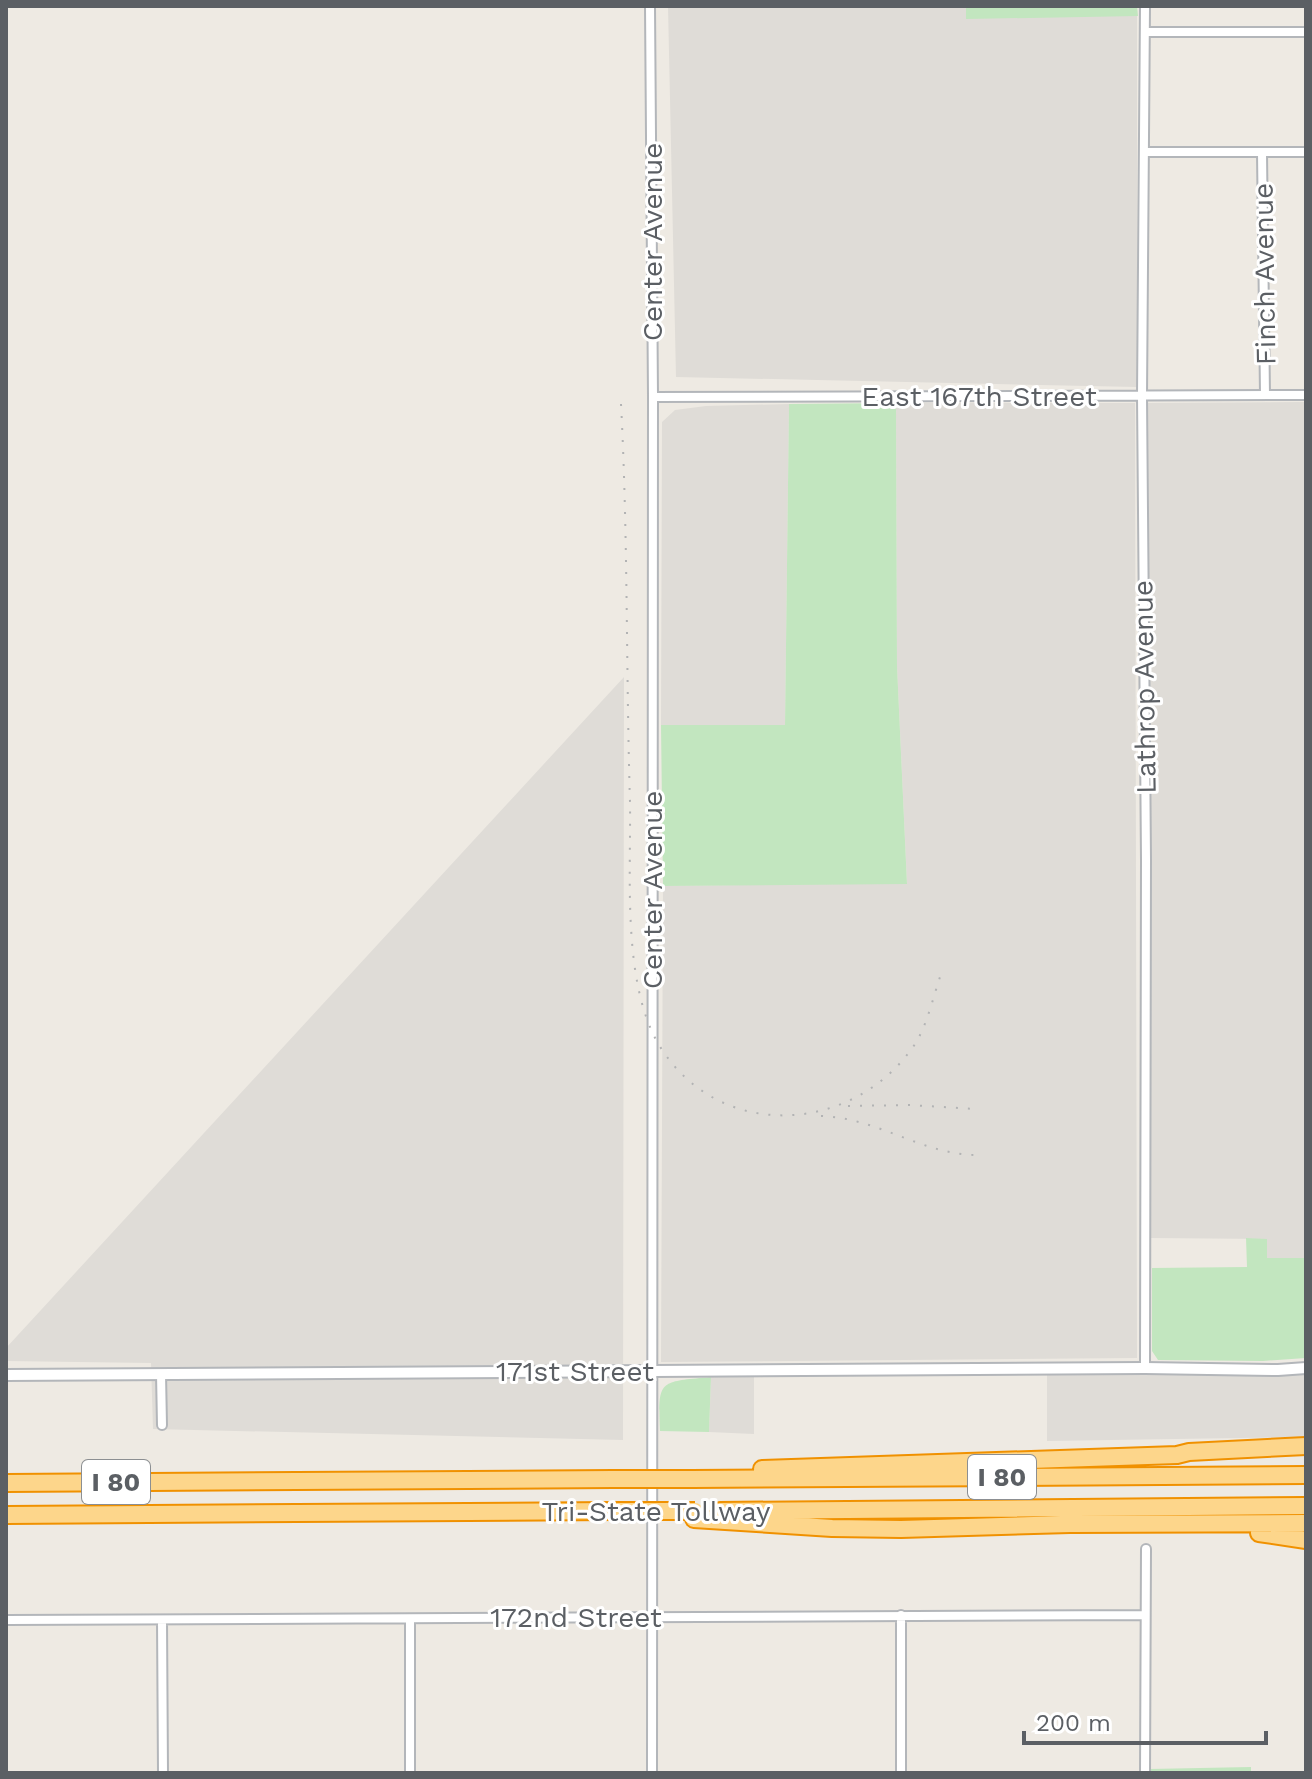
<svg xmlns="http://www.w3.org/2000/svg" width="1312" height="1779" viewBox="0 0 1312 1779" font-family="'Work Sans',sans-serif">
<style>
.industrial{fill:#dfdcd7}
.green{fill:#c2e6bf}
.lines{fill:none;stroke-linecap:round;stroke-linejoin:round}
.minor-casing{stroke:#b3b6ba;stroke-width:12}
.tertiary-casing{stroke:#b3b6ba;stroke-width:14}
.motorway-casing{stroke:#f09100;stroke-width:20}
.minor{stroke:#fff;stroke-width:8}
.tertiary{stroke:#fff;stroke-width:10}
.motorway{stroke:#fdd68b;stroke-width:16}
.rail{stroke:#b2b3b4;stroke-width:2;stroke-dasharray:2 10;stroke-linecap:butt}
.motorway-bridge-casing{stroke:#f09100;stroke-width:20;stroke-linecap:butt}
.motorway-bridge{stroke:#fdd68b;stroke-width:16}
.labels{text-anchor:middle;stroke-width:6;stroke-linejoin:round;paint-order:stroke}
.shield{fill:#fff;stroke:#8c8f92;stroke-width:2}
.shield-label{font-size:26px;font-weight:bold;fill:#5b5f64}
.street-label{font-size:28px;fill:#5b5f64;stroke:#fff}
</style>
<rect width="100%" height="100%" fill="#eeeae3"/>
<path class="industrial" d="M668,6H1137V387L676,377Z
M1306,402V1258H1267L1266,1239L1151,1238L1148,403Z
M896,403H1135L1137,1358L661,1362L663,886L907,883L897,666Z
M789,404L785,726L661,725L662,422L675,410L706,406Z
M624,677L623,1440L153,1429L151,1363L6,1361V1348Z
M1306,1372V1437L1047,1441V1375H1230Z
M711,1377H754V1434L709,1432Z"/>
<path class="green" d="M966,6H1137L1138,16L966,19Z
M896,403L897,666L907,884L663,886L661,725H785L789,404Z
M1246,1238L1267,1239V1258H1306V1358L1263,1361L1158,1360L1152,1351V1268L1247,1267Z
M711,1377L709,1432L660,1431C658,1379 659,1382 711,1377Z
M1251,1767V1773H1149V1769Z"/>
<g class="lines">
<defs>
<path id="minor" d="M650,6L653,397L652,1773
M1145,6L1142,396L1146,859L1145,1368
M1145,32H1306
M1145,152H1306
M1262,153L1265,395
M653,397L1306,395
M161,1374L162,1425
M6,1620L1145,1615
M162,1620L163,1773
M410,1773V1619
M901,1773V1615
M1145,1773L1146,1549"/>
<path id="tertiary" d="M6,1375L1145,1368L1278,1370L1306,1368"/>
<path id="motorway" d="M762,1469L1177,1455L1189,1452L1306,1446
M692,1479L1306,1475
M6,1483L613,1479
M720,1511L1306,1506
M6,1515L614,1511
M694,1519L832,1528L901,1529L1070,1524L1306,1523
M1259,1533L1306,1540"/>
</defs>
<use href="#minor" class="minor-casing"/>
<use href="#tertiary" class="tertiary-casing"/>
<use href="#motorway" class="motorway-casing"/>
<use href="#minor" class="minor"/>
<use href="#tertiary" class="tertiary"/>
<use href="#motorway" class="motorway"/>
<path class="rail" d="M621,404C628,537 626,670 630,802C631,875 622,983 659,1045C718,1142 851,1135 913,1047C927,1027 933,997 941,974
M848,1106L909,1105L976,1109
M821,1116C878,1118 919,1153 974,1155"/>
<defs>
<path id="motorway-bridge" d="M613,1479H692
M614,1511H695"/>
</defs>
<use href="#motorway-bridge" class="motorway-bridge-casing"/>
<use href="#motorway-bridge" class="motorway-bridge"/>
</g>
<g class="labels">
<g class="shield">
<rect x="968" y="1455" width="68" height="44" rx="6"/>
<rect x="82" y="1460" width="68" height="44" rx="6"/>
</g>
<g class="shield-label">
<text x="1002" y="1486">I 80</text>
<text x="116" y="1491">I 80</text>
</g>
<g class="street-label">
<text transform="translate(652 242) rotate(-90)" y="10">Center Avenue</text>
<text transform="translate(1264 274) rotate(-91)" y="10">Finch Avenue</text>
<text x="979" y="406">East 167th Street</text>
<text transform="translate(1144 687) rotate(-91)" y="10">Lathrop Avenue</text>
<text transform="translate(652 890) rotate(-90)" y="10">Center Avenue</text>
<text x="575" y="1381">171st Street</text>
<text x="656" y="1521">Tri-State Tollway</text>
<text x="576" y="1627">172nd Street</text>
</g>
</g>
<rect width="1312" height="1779" fill="none" stroke="#5b5f64" stroke-width="16"/>
<path d="M1024 1731v12h242v-12" fill="none" stroke="#5b5f64" stroke-width="4"/>
<text x="1036" y="1731" font-size="24" fill="#5b5f64" stroke="#ffffff" stroke-width="6" paint-order="stroke">200 m</text>
</svg>
